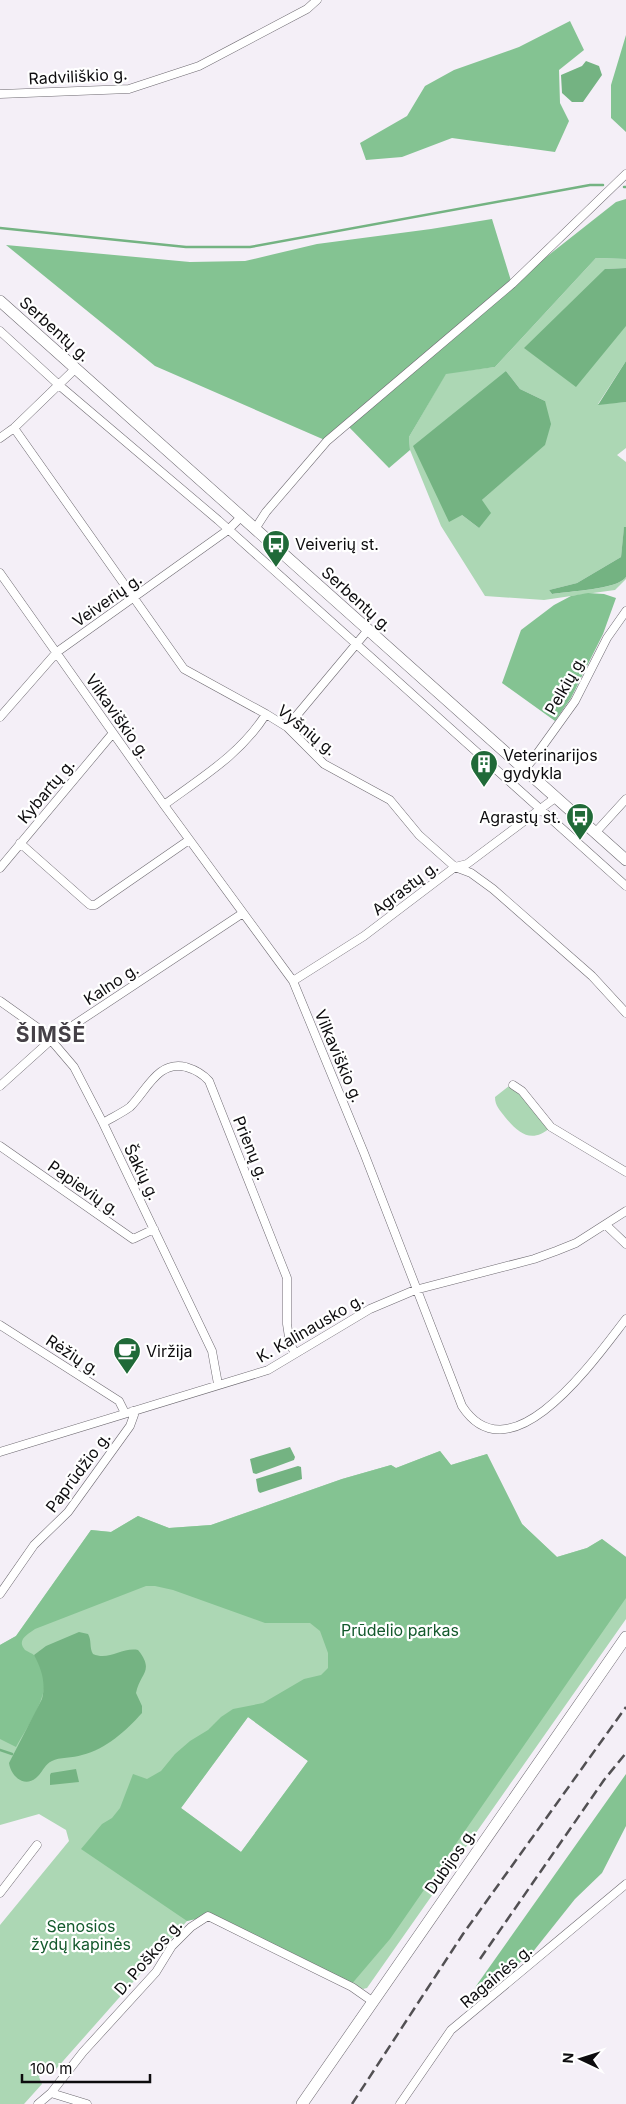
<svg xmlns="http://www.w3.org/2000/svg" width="626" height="2104" viewBox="0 0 626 2104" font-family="Inter,sans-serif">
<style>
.green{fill:#acd7b4;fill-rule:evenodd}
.forest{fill:#84c392;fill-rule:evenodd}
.water{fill:#74b382}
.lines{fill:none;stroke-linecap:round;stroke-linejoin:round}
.stream{stroke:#74b382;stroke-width:2.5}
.minor-casing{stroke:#6e6a71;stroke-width:9}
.primary-casing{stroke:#6e6a71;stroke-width:12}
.minor{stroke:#fff;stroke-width:8}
.primary{stroke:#fff;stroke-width:11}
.rail{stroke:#525053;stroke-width:2.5;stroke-dasharray:10 5;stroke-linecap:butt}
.labels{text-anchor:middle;stroke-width:4.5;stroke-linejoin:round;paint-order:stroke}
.street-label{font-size:16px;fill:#0d0c0e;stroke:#fff}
.poi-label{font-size:16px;fill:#0d0c0e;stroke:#fff;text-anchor:start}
.park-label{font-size:16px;fill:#13592c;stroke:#fff}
.district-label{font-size:21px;font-weight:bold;letter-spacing:1px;fill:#454147;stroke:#fff}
</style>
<rect width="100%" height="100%" fill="#f4eff7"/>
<path class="green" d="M596,258L626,259V268L605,269L626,326V361L598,404L626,402V448L617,455L626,462V527L624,528L621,557L577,583L549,590L552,594C569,591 617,590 626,577V579L615,590L571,596L544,600L485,596L441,526L410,450L409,437L446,373L495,367ZM506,371L520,389L545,401V444L482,500L479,528L462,515Z
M513,1085L551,1127C532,1144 519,1134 505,1117C500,1110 495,1106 495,1097L509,1086Z
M440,1451L451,1465L487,1454L522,1524L557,1557L587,1548L602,1539L626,1557V1619L367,1988L363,1989L208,1916L187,1921L56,2069L51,2066L44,2067L39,2077L42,2084L24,2104H0V1925L69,1841L66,1830L39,1814L0,1825V1645L16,1636L91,1530L111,1532L138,1516L169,1528L211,1525L342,1479L391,1465L396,1468ZM248,1717L308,1761L241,1852L181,1808Z"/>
<path class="forest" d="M570,21L584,50L559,70L560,103L569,121L555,152L452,138L402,157L366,160L360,143L407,116L425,86L454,70L519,47Z
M626,35V132L611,118V85Z
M626,199V259L596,258L495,367L446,374L409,437L410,450L389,468L346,424L327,441L155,366L6,245L190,262L245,261L317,244L431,229L492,219L512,284L616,202Z
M588,593L604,594L616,598L603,634L571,698L555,721L502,683L521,630L554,605L571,596Z
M440,1451L451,1465L487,1454L522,1524L557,1557L587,1548L602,1539L626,1557V1598L390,1939L350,1986L208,1916L187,1921L81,1849L102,1824L112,1818L120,1808L133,1774L147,1779L161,1771L175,1754L190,1741L208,1730L221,1717L233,1709L263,1703L304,1679L321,1675L328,1668V1653L320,1631L310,1623H265L173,1590L155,1586H146L35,1629C28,1634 16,1640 25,1650C28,1652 32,1653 35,1656C39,1661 42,1671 44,1678C48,1698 26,1729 16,1747L0,1739V1645L16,1636L91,1530L111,1532L138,1516L169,1528L211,1525L342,1479L391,1465L396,1468ZM248,1717L308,1761L241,1852L181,1808Z
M626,1774V1826L602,1873L575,1899L532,1953L472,2000L476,1986Z"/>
<path class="water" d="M586,61L599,66L602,75L583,102H572L562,93L561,75L582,66Z
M626,268V326L576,387L524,348L605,269Z
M626,361V402L598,405Z
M506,371L520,389L545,401L551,424L545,445L482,500L491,513L479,528L462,515L449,522L413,446Z
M624,527H626V577C617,590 568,591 552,594L549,590L577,583L621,557Z
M290,1447L295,1457L294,1460L256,1474L253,1473L250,1459Z
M298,1466L301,1467L302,1479L260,1493L258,1491L256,1479Z
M79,1632L88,1634C92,1641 89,1647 93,1654C109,1661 122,1647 138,1650C155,1671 140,1673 136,1693L142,1706V1713C126,1731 106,1749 82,1755C73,1758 59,1757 52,1761C45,1764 43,1771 39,1775C26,1790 11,1777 9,1763L42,1699C46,1683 42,1670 34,1655L46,1646Z
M76,1769L79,1782L50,1785V1775L51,1773Z"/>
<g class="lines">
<path class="stream" d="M624,187H626
M0,228L186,247H250L590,185H603
M0,1750L12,1754"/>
<defs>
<path id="minor" d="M0,94L129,89L199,66L307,9L317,0
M0,331L60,386L218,520L626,886
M14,428L184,669L266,714L287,727L324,764L390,800L419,835L455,867L471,873L493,889L592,976L626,1013
M0,438L14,428L75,369
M255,529L266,512L327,441L512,284L626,174
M0,573L164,805L293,981L364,1153L462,1406C511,1481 597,1356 626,1319
M0,717L57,652L228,530L241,517
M287,727L368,630
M524,770L534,758L575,701L607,638L626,611
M164,805C202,777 241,754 266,714
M595,833L626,799
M20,843L90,905H95L189,840
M0,868L113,733
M293,981L364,936L455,867L467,864L555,798
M0,1001L45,1033L74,1067L103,1123L212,1351L218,1384
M513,1085L522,1091L551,1127L626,1172
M0,1086L51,1040L243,913
M103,1123C111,1118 122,1113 130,1107C147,1090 158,1060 186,1067C196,1070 203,1074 209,1081L287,1278V1324L290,1344L295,1353
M0,1146L133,1239L154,1229
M606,1225L626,1244
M0,1325L119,1401L125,1413
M0,1452L268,1370L370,1309L415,1290L534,1259L556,1251L576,1243L626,1211
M0,1594L34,1545L68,1512L130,1426L134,1415L133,1411
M0,1893L37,1845
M51,2093L83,2052L156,1972L172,1946L191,1927L208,1916L352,1987L372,2001
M38,2104L51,2093L87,2104
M400,2104L451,2030L626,1884"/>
<path id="primary" d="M0,301L626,860
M302,2104L626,1637"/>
</defs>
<use href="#minor" class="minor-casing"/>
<use href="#primary" class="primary-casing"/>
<use href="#minor" class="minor"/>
<use href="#primary" class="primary"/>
<path class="rail" d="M480,1959L604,1780L626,1753
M352,2104L463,1934L626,1707"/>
</g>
<defs>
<symbol id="bus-pin" viewBox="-11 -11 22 30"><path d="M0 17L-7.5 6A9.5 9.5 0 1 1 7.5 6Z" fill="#206a38" stroke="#fff"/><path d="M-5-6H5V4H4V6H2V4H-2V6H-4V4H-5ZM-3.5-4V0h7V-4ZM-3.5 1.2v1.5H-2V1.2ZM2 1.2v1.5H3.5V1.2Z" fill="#fff"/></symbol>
<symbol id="building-pin" viewBox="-11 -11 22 30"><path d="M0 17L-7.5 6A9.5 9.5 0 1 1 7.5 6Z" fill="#206a38" stroke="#fff"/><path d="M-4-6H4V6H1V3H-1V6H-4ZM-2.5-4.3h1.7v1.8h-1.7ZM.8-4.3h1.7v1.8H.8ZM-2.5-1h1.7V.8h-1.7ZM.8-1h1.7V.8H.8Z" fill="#fff"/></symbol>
<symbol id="cafe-pin" viewBox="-11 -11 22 30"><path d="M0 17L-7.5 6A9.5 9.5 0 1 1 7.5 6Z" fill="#206a38" stroke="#fff"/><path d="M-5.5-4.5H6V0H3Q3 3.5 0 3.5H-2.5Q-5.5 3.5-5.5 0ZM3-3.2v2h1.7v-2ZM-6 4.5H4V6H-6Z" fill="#fff"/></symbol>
</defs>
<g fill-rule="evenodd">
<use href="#bus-pin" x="260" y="528" width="32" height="43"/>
<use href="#building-pin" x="468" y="748" width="32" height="43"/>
<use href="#bus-pin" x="564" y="801" width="32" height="43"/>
<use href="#cafe-pin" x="111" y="1335" width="32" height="43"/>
</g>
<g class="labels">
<g class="street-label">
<text transform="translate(78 76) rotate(-3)" y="6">Radviliškio g.</text>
<text transform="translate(55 329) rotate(42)" y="6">Serbentų g.</text>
<text transform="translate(357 599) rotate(42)" y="6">Serbentų g.</text>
<text transform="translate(107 600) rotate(-35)" y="6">Veiverių g.</text>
<text transform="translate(565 685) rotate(-60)" y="6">Pelkių g.</text>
<text transform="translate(118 716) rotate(55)" y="6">Vilkaviškio g.</text>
<text transform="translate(307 730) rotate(39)" y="6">Vyšnių g.</text>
<text transform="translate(46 791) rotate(-50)" y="6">Kybartų g.</text>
<text transform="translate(405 888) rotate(-37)" y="6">Agrastų g.</text>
<text transform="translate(111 984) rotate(-33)" y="6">Kalno g.</text>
<text transform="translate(339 1056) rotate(67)" y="6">Vilkaviškio g.</text>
<text transform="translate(251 1148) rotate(68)" y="6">Prienų g.</text>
<text transform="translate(142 1172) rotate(64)" y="6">Šakių g.</text>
<text transform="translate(84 1188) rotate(35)" y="6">Papievių g.</text>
<text transform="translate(310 1328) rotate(-30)" y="6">K. Kalinausko g.</text>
<text transform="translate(73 1355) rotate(33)" y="6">Rėžių g.</text>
<text transform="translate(78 1472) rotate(-53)" y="6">Paprūdžio g.</text>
<text transform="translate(450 1861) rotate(-55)" y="6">Dubijos g.</text>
<text transform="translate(148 1957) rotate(-49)" y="6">D. Poškos g.</text>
<text transform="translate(496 1976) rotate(-40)" y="6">Ragainės g.</text>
</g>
<g class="poi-label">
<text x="295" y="550">Veiverių st.</text>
<text x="503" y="761">Veterinarijos<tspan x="503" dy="18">gydykla</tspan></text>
<text x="561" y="823" text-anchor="end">Agrastų st.</text>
<text x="146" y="1357">Viržija</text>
</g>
<g class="park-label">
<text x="400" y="1636">Prūdelio parkas</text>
<text x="81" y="1932">Senosios<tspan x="81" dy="18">žydų kapinės</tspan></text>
</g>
<g class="district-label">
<text x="51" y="1042">ŠIMŠĖ</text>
</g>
</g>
<g transform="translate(581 2059) rotate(274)" stroke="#ffffff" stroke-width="4" paint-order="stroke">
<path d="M0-4L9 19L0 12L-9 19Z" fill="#0d0c0e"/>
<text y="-8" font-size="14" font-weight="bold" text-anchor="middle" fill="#0d0c0e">N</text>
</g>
<path d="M22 2074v8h128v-8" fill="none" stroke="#0d0c0e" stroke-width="2.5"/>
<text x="30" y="2074" font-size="15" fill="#0d0c0e" stroke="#ffffff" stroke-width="4" paint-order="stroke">100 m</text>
</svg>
